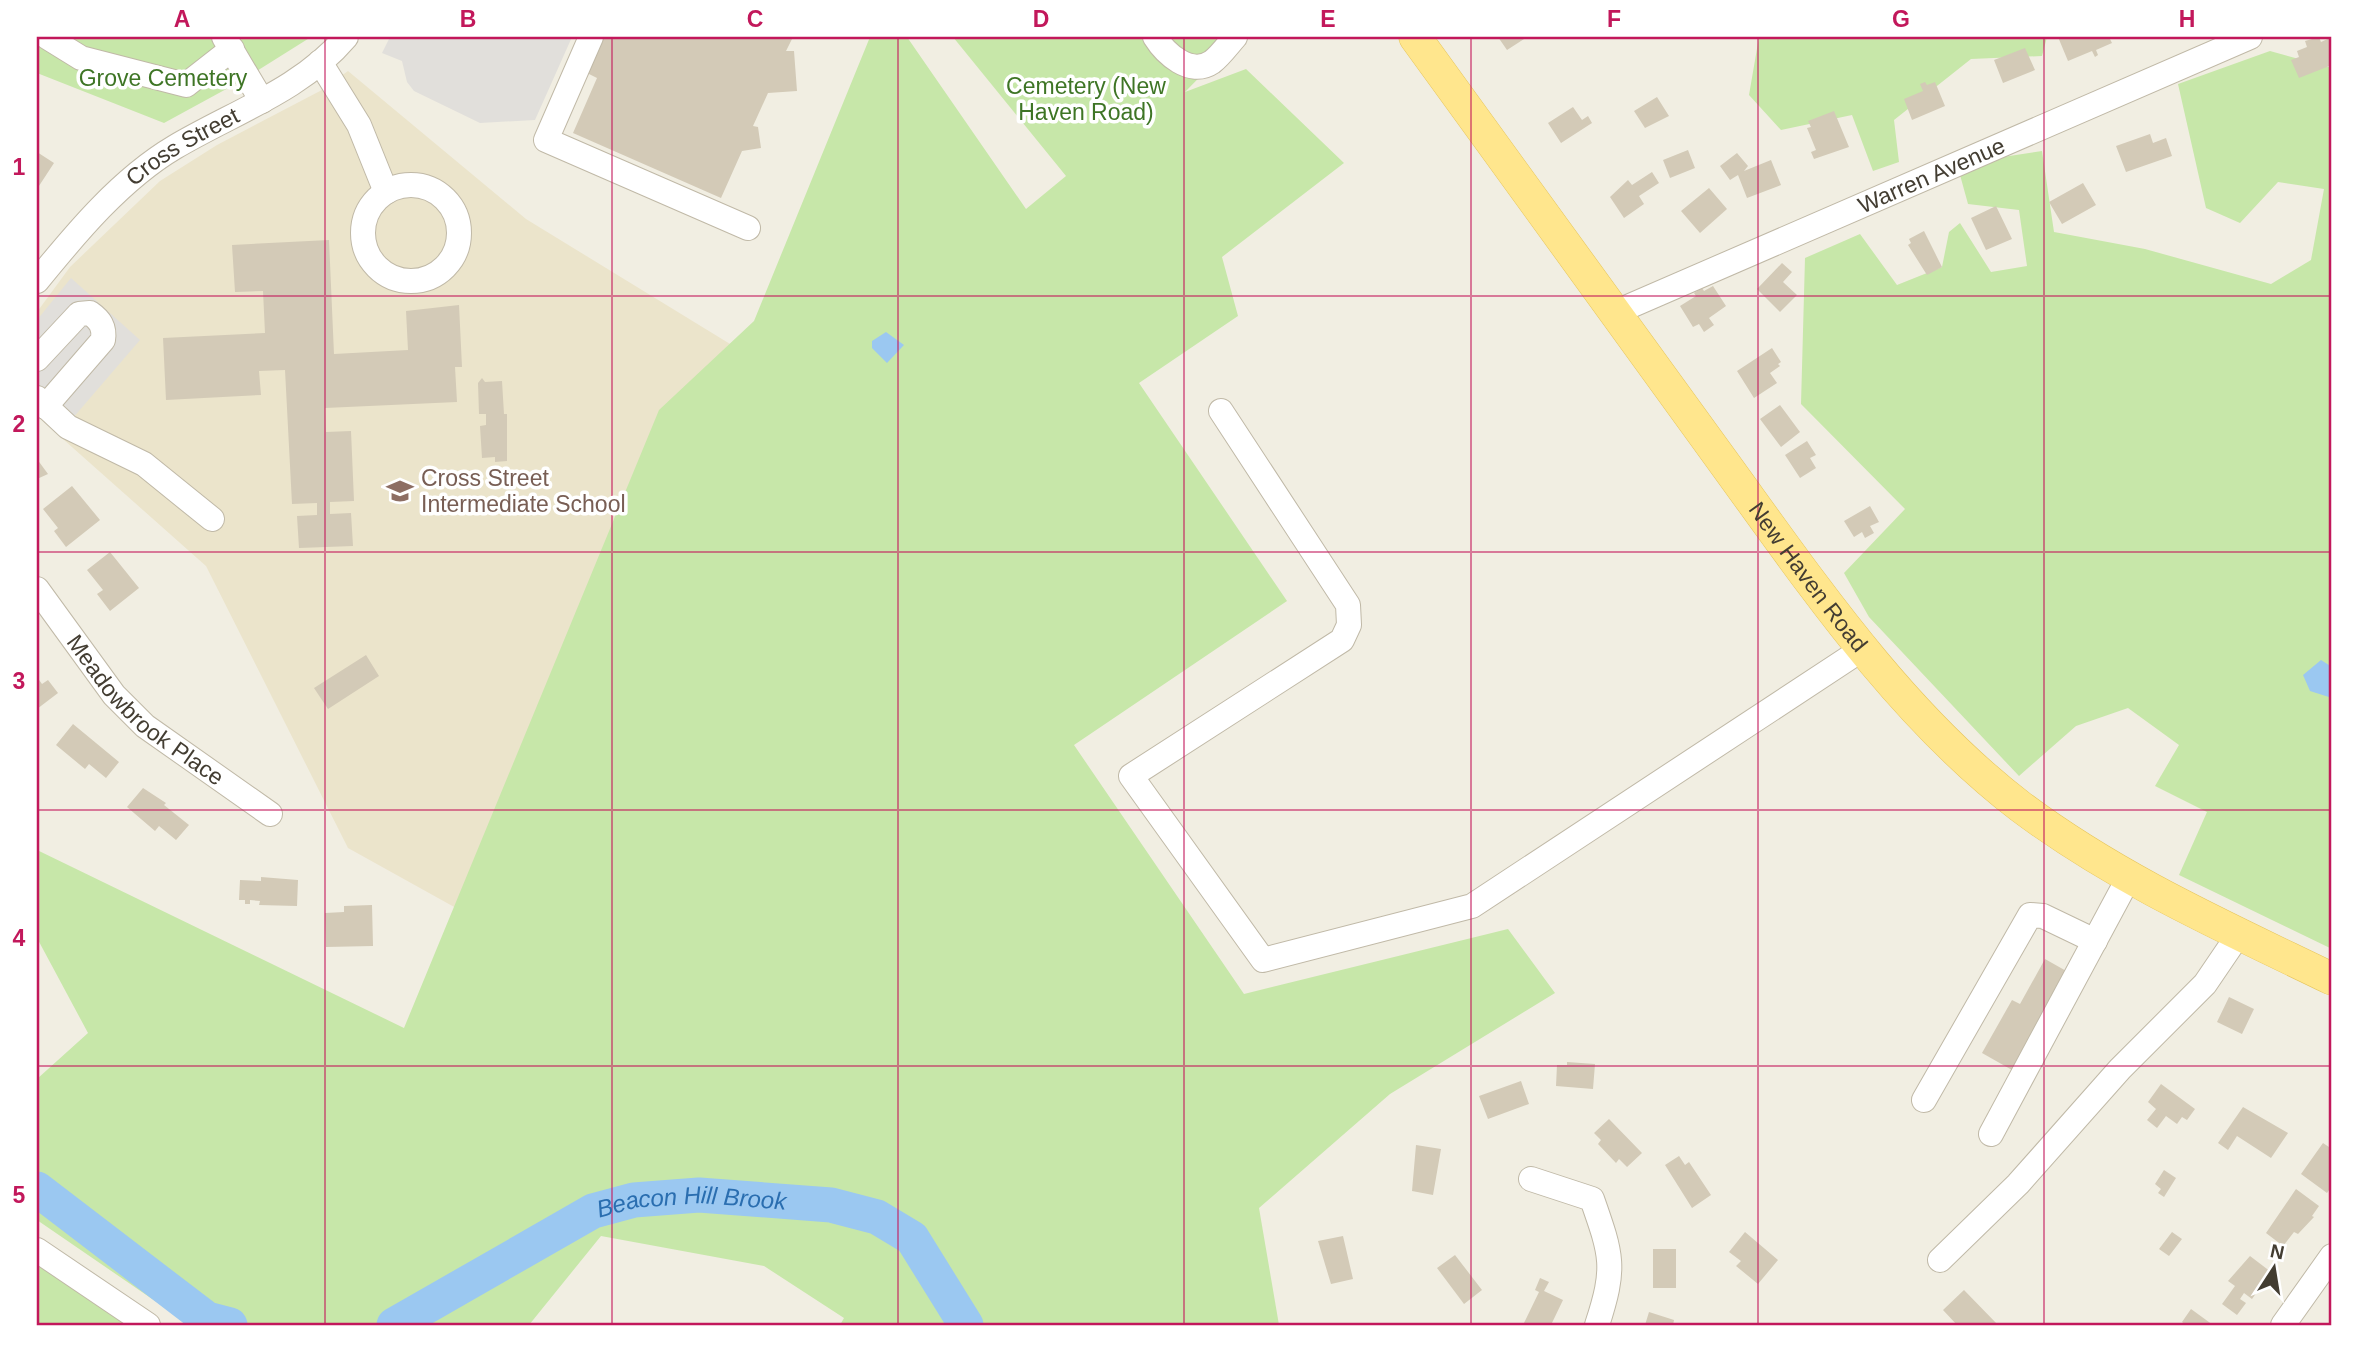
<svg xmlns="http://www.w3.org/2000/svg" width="2369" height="1362" viewBox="0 0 2369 1362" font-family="Arial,sans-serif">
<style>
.education{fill:#ebe4cb}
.green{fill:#c7e7a9}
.parking{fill:#e1dfdb}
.water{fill:#9bc8f1}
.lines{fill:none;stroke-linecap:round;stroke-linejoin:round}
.river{stroke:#9bc8f1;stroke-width:35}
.building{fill:#d3cab7}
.minor-casing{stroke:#c0b9a7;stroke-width:26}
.major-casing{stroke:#e6c55c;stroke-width:33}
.minor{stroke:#fff;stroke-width:24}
.major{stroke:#ffe68d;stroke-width:32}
.grid{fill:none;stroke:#c2185b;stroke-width:2;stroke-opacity:0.55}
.labels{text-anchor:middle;stroke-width:7;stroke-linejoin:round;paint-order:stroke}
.park-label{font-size:23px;fill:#3e7525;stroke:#fff}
.street-label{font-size:23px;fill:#433d32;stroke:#fff}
.education-label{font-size:23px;fill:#785e54;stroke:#fff;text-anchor:start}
.water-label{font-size:24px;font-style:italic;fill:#2a6eb0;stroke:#fff}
.neatline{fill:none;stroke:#c2185b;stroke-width:2.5}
.grid-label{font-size:23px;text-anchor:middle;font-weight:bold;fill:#c2185b}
</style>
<rect width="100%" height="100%" fill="#f1eee2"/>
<path class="education" d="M348,71L526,219L735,347L501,933L348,848L206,566L37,416V312L70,267L160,181L217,145L320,91Z"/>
<path class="green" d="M37,37H311L241,81L164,123L37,73Z
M870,37H907L1026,209L1066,176L953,37H1239L1185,92L1246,69L1344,163L1222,257L1238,316L1139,383L1287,601L1074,745L1244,994L1508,929L1555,993L1390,1094L1259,1208L1279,1325H840L844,1318L764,1266L601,1236L529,1325H190L37,1220V1079L88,1033L37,938V850L404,1028L659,410L754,321Z
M1759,37H2047L2042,56L1971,59L1894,120L1899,162L1873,171L1852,115L1781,130L1749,95Z
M2270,51L2332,68V949L2179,875L2207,812L2155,786L2179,745L2128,708L2076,726L2019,776L1869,617L1844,573L1905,509L1801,404L1805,258L1860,234L1897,285L1942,267L1949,232L1960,223L1991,272L2027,266L2019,210L1968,204L1957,164L2042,151L2054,232L2145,249L2271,284L2311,260L2324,189L2278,182L2240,223L2206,208L2178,84Z
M37,1262L127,1325H37Z"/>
<path class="parking" d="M390,37H572L535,120L480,123L414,91L407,82L402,61L382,53Z
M71,278L140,340L72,419L37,385V320Z"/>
<path class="water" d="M886,332L904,345L887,363L872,348V341Z
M2321,660L2332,667V698L2310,691L2303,675Z"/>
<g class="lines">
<g class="river">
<path d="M37,1189L207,1319L230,1325"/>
<path id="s1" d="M394,1325L593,1211L634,1200L699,1195L831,1205L877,1217L912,1238L966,1325"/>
</g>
</g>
<path class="building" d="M603,37H793L786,51H794L797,91L768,93L753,126L758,127L761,148L742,151L721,198L573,133L597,78L587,73Z
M1498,37H1527L1507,50Z
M2058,37H2109L2112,43L2096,50L2098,55L2095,57L2092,51L2068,61Z
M2319,37L2321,42L2332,37V65L2299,78L2291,60L2299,57L2297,51L2307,47L2305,41Z
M2025,48L2035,70L2003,83L1994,60Z
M1925,82L1927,85L1935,82L1945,106L1912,120L1904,99L1923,91L1920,84Z
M1657,97L1669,116L1645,128L1634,111Z
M1573,107L1582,120L1588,116L1592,123L1561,143L1548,123Z
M1834,111L1849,147L1814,159L1811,152L1816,150L1807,128L1811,127L1808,121Z
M2150,134L2153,143L2166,138L2172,156L2126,172L2116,146Z
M1688,150L1695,168L1670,178L1663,160Z
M37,152L54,163L37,189Z
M1737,153L1748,166L1744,171L1771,160L1781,185L1747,198L1738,175L1730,180L1720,166Z
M1652,172L1659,183L1639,196L1644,204L1624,218L1610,197L1628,180L1632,185Z
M2083,183L2096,205L2062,224L2049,202Z
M1709,188L1727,209L1700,233L1681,211Z
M1996,206L2012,239L1986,250L1971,218Z
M1924,231L1942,267L1927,275L1908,245L1911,243L1909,239Z
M329,240L334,354L408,350L406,311L459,305L462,367H455L457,402L325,408L326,432L351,431L354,501L330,502V514L351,513L353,546L299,548L297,516L317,515V503L292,504L285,370L259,371L261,395L166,400L163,338L265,333L263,291L235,292L232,245Z
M1782,263L1792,272L1783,282L1797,295L1780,312L1757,289Z
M1713,286L1726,306L1709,318L1714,325L1704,332L1699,324L1693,327L1680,306L1696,296L1694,293L1702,288L1704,291Z
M1772,348L1781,362L1778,364L1780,366L1770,373L1777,383L1754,398L1737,371Z
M482,378L485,382L502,381L504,414H507V461L495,462V457L482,458L480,426L486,425V414H479L478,383Z
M1780,405L1800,432L1781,447L1760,419Z
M1807,441L1816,455L1810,458L1816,468L1800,478L1785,455Z
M37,459L48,474L37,479Z
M72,486L100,520L66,547L54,531L58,528L43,509Z
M1870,506L1879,522L1870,526L1874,533L1865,538L1862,532L1854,537L1844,521Z
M110,552L139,588L110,611L97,594L103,590L87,570Z
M366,655L379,676L328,709L314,688Z
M37,677L42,684L48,680L58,693L37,709Z
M73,724L119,762L106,778L89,764L85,769L56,745Z
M143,788L166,803L164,805L189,825L176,840L159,826L155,831L127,807Z
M261,877L298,880L297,906L259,905L260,901L250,900V904H245V900H239L240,880L261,881Z
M372,905L373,946L326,947L325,913L344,912V906Z
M2045,959L2068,972L2012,1070L1982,1053L2012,1000L2020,1004Z
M2229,997L2254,1009L2242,1034L2217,1022Z
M1567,1062L1595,1064L1593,1089L1556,1086L1557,1065H1567Z
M1521,1081L1529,1104L1488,1119L1479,1096Z
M2161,1084L2195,1109L2187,1120L2182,1117L2177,1124L2166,1116L2157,1128L2147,1120L2156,1109L2148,1102Z
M2243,1107L2288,1133L2271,1158L2237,1136L2228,1150L2218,1143Z
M1609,1119L1642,1153L1627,1167L1619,1159L1616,1163L1598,1144L1601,1140L1594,1133Z
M2323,1143L2329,1147L2332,1143V1186L2327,1193L2301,1174Z
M1416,1145L1441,1149L1433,1195L1412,1191Z
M1679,1156L1685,1165L1689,1162L1711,1195L1692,1208L1665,1165Z
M2164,1170L2176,1178L2164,1197L2158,1193L2161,1189L2155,1184Z
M2296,1189L2319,1206L2312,1216L2314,1217L2298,1234L2294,1232L2283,1246L2266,1233Z
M1745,1232L1778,1260L1758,1284L1736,1266L1741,1261L1729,1252Z
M2172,1232L2182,1239L2169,1256L2159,1249Z
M1343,1236L1353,1279L1331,1284L1318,1241Z
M1653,1249H1676V1288H1653Z
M1455,1255L1482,1290L1464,1304L1437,1268Z
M2250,1256L2271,1272L2252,1299L2244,1293L2240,1299L2246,1303L2237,1315L2222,1304L2235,1286L2228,1281Z
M1540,1278L1549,1282L1544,1291L1563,1300L1551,1325H1523L1539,1292L1535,1290Z
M1964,1290L1998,1325H1957L1943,1310Z
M2191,1309L2213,1325H2186L2182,1322Z
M1649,1312L1674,1320L1673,1325H1645Z"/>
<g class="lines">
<defs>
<g id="minor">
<path d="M47,37L81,58L186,85L232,49"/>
<path d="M224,37L262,101"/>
<path d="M591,37L546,140L748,228"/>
<path d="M1155,37C1165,53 1190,77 1212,62C1220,56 1228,45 1235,37"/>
<path d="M320,62L359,125L386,192"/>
<circle cx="411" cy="233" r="48"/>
<path id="s2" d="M37,281C76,233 121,179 175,147C234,112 301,90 346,37"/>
<path id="s3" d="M1614,313L2250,37"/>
<path d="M37,359L79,314L90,313C100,320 105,327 103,340L45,407"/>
<path d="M37,398L68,427L144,464L212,519"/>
<path d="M1221,411L1348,605L1349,625L1342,640L1131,776L1263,960L1472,906L1864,648"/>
<path id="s4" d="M37,589L114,695L145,726L270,814"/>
<path d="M1924,1100L2030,915L2043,916L2095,941"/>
<path d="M1991,1134L2128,879"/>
<path d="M1531,1179L1592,1199C1612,1256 1616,1267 1597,1325"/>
<path d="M37,1250L148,1325"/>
<path d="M1940,1260L2018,1184L2120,1069L2205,984L2239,934"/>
<path d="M2283,1325L2332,1256"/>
</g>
<g id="major">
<path id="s5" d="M1415,37C1519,180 1622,324 1727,467C1814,587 1902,716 2021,807C2117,879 2225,927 2332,979"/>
</g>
</defs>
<use href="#minor" class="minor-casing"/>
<use href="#major" class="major-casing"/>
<use href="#minor" class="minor"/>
<use href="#major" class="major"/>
</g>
<path class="grid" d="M325,37V1325M612,37V1325M898,37V1325M1184,37V1325M1471,37V1325M1758,37V1325M2044,37V1325M37,296H2332M37,552H2332M37,810H2332M37,1066H2332"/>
<defs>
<symbol id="school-bare" viewBox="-9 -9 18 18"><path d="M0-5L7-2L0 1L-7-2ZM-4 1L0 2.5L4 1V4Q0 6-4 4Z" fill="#8d6e63" stroke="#fff" stroke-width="2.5" paint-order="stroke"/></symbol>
</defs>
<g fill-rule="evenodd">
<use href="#school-bare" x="381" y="472" width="38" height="38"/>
</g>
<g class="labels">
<g class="park-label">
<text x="163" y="86">Grove Cemetery</text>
<text x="1086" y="94">Cemetery (New<tspan x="1086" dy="26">Haven Road)</tspan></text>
</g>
<g class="street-label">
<text dy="8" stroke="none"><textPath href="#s2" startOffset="200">Cross Street</textPath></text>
<text dy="8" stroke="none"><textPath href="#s3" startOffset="346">Warren Avenue</textPath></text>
<text dy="8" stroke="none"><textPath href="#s5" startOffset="668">New Haven Road</textPath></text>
<text dy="8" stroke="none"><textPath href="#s4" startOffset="164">Meadowbrook Place</textPath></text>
</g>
<g class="education-label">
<text x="421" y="486">Cross Street<tspan x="421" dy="26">Intermediate School</tspan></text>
</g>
<g class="water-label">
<text dy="8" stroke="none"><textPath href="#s1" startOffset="329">Beacon Hill Brook</textPath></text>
</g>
</g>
<rect width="2369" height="1362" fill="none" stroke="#ffffff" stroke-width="77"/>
<g transform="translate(2274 1268) rotate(12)" stroke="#ffffff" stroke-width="5" paint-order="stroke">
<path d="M0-5L12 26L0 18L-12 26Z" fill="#433d32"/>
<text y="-10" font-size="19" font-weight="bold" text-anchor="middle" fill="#433d32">N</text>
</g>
<rect x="38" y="38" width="2292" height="1286" class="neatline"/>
<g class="grid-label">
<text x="182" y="27">A</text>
<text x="468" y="27">B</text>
<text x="755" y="27">C</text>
<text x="1041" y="27">D</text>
<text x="1328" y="27">E</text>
<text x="1614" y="27">F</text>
<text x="1901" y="27">G</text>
<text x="2187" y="27">H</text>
<text x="19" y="175">1</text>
<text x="19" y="432">2</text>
<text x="19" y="689">3</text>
<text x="19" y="946">4</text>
<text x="19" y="1203">5</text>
</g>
</svg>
